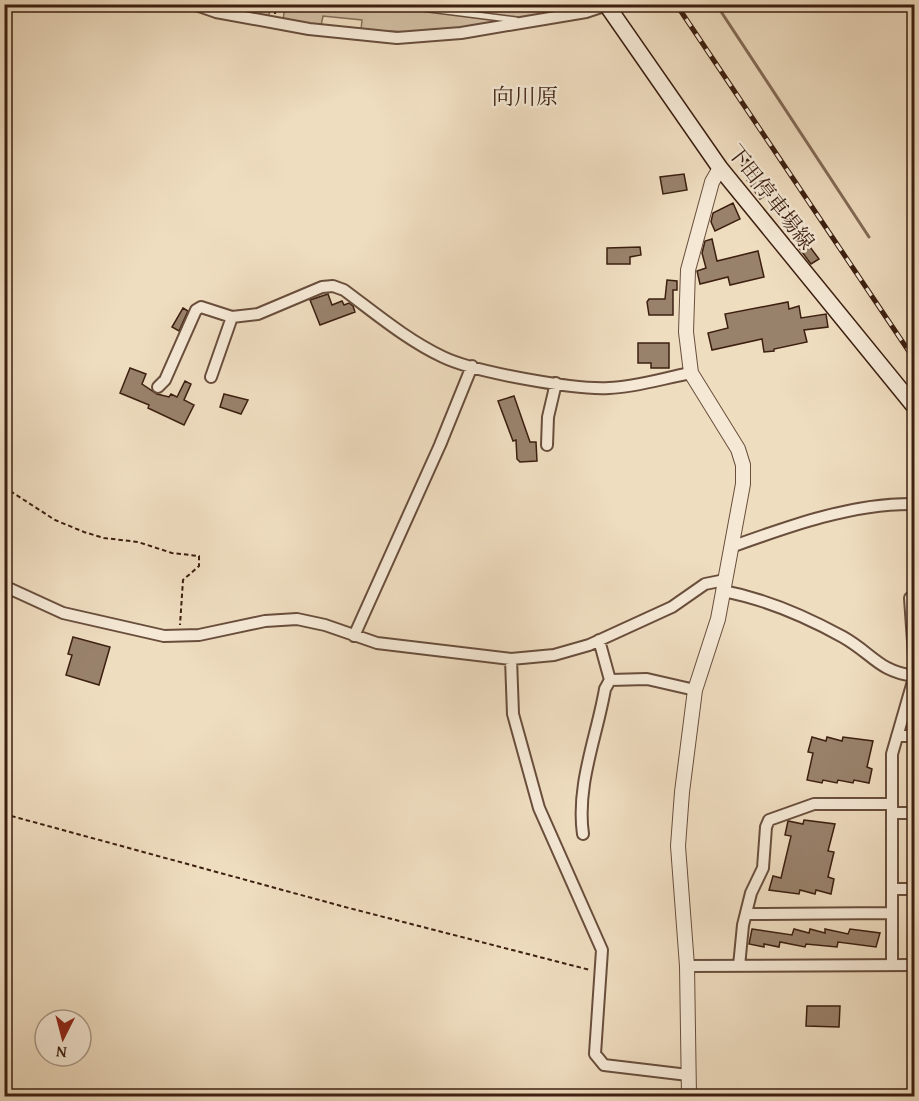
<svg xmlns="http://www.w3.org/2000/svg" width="919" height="1101" viewBox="0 0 919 1101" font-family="'Gentium Book Plus','Noto Serif JP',serif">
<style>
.green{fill:#d1bda2;stroke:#866e59;stroke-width:1.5}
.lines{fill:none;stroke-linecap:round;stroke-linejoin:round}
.stream{stroke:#836a56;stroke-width:3}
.building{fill:#99826c;stroke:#3c1f10;stroke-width:1.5}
.service-casing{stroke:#694e3c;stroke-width:8}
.minor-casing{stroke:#694e3c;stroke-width:14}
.tertiary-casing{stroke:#694e3c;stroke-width:16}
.secondary-casing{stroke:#3c1f10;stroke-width:18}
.path{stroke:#3c1f10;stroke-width:2;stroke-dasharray:4.5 3;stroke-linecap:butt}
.service{stroke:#f5e9d6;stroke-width:5}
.minor{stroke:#f5e9d6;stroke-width:10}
.tertiary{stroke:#f5e9d6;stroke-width:14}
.secondary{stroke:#f5e9d6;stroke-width:15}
.rail-casing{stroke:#3c1f10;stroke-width:5}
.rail{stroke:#f5e9d6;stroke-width:3;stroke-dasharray:9;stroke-linecap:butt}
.labels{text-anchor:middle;stroke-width:5;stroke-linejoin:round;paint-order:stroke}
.street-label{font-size:21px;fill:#3c1f10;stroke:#f5e9d6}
.neighbourhood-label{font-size:22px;fill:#3c1f10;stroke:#f5e9d6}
</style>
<rect width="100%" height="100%" fill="#efddc0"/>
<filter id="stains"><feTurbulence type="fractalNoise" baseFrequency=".00333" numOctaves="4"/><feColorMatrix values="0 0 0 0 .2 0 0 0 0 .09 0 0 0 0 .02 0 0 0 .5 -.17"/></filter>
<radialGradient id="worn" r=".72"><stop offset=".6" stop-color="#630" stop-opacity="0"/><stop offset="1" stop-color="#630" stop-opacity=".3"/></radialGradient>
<path class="green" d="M211,5H271L268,19Z
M285,5H560V11L461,28L411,32L361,30L362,20L323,16L321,26L283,21Z"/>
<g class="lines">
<path class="stream" d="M716,4L869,237"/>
</g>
<path class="building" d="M748,159L771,192L760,199L747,180L750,177L741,164Z
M684,174L687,190L663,194L660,177Z
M733,203L740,219L715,231L711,222L713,213Z
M712,239L717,261L758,251L764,277L730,285L728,277L700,284L697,271L706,268L702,253L705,241Z
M807,243L819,259L811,264L799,248Z
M640,247L641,255L630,257V264H607V248Z
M667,280L677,281V290H673V315H649L647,302L649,299H665Z
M328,294L332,305L342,301L344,305L349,303L353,306L355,312L320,325L310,300Z
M788,302L789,309L799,306L801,318L826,314L828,327L804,330L807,342L774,349V351L764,352L762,339L712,350L708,333L728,328L725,314Z
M183,308L188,311L179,331L172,327Z
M638,343H669V368H651V363H638Z
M130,368L146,374L142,384L157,394L169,397L171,394L177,397L185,381L191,384L184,400L194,405L184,425L148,408L149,405L120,393Z
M224,394L248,400L241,414L220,407Z
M514,396L530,442H536L537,461L520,462L517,459L516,440L513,441L498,401Z
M73,637L110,647L99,685L66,675L72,655L68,654Z
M812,737L826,741L827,737L842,741L843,737L873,741L867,767L872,769L869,783L854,780L853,783L838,780L837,783L823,780L822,783L807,780L813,753L808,752Z
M804,820L835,824L828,851L834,852L828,877L834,879L831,894L816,890L815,894L800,890L799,894L769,890L773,876L781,878L791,836L785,835L788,821L803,824Z
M752,929L792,935L794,929L809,933L810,929L825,933V929L848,934L850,929L880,933L876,947L838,942L837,947L806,944L805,947L780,942L779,947L764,944V947L749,944Z
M807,1006H840L839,1027L806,1026Z"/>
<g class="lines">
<defs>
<path id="service" d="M390,4L516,20"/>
<path id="minor" d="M193,4L216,12L309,29L397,38L461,33L586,12L610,4
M211,377L232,317L258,314L322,287L333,286L344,290C375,313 407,340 443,357C474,372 575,390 609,388C636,387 664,378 691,373
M158,387L165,380L196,310L201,307L232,317
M547,445L548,417L556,383
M731,547C789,526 853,503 914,504
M4,586L63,613L164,636L199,635L265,621L297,619L325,625L377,643L511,659L554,655L589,645L672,607L705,584L725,580
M723,591C766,599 805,616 843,637C873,654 878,671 914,676
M914,598H910L914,656
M354,636L440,445L472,366
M511,659L513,714L539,808L602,950L595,1054L604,1065L688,1075
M610,680L647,679L695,690
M897,736H914
M892,813H914
M583,834C576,785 597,736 605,689L610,680L599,640
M892,889H914
M746,914L892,913
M892,965V754L914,678
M687,966L914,965
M739,966L743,925L751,893L763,868L766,827L769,820L814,804H892"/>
<path id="tertiary" d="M689,1096L687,966L678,846L682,792L695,690L718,619L743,484V465L738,449L691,373L686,332L688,270L712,182L720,168"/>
<path id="secondary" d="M606,4L720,168L914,406"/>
</defs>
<use href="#service" class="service-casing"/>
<use href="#minor" class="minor-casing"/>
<use href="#tertiary" class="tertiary-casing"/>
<use href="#secondary" class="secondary-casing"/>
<path class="path" d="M275,14L276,4
M4,487L55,520L84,532L104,538L138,542L172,553L199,556V566L183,580L180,625
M4,814L345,907L590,970"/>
<use href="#service" class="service"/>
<use href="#minor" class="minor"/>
<use href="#tertiary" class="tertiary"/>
<use href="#secondary" class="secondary"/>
<defs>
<path id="rail" d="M676,4L914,359"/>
</defs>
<use href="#rail" class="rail-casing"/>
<use href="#rail" class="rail"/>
</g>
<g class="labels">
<g class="street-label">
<text transform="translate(771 197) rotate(52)" y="7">下田停車場線</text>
</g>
<g class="neighbourhood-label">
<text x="525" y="104">向川原</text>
</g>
</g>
<rect width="919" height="1101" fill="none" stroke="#efddc0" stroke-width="24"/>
<rect x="6" y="6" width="907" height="1089" fill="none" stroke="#3c1f10" stroke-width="3"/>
<rect x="12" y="12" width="895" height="1077" fill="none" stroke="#3c1f10" stroke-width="1.5"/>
<g transform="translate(63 1038) rotate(186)"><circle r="28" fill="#f5e9d6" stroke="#ab9887" stroke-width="1.5"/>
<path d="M0-4.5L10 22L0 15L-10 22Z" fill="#8f2418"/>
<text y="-9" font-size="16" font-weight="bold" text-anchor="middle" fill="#3c1f10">N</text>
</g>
<rect width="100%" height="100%" filter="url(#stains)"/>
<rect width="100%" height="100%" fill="url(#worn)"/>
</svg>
